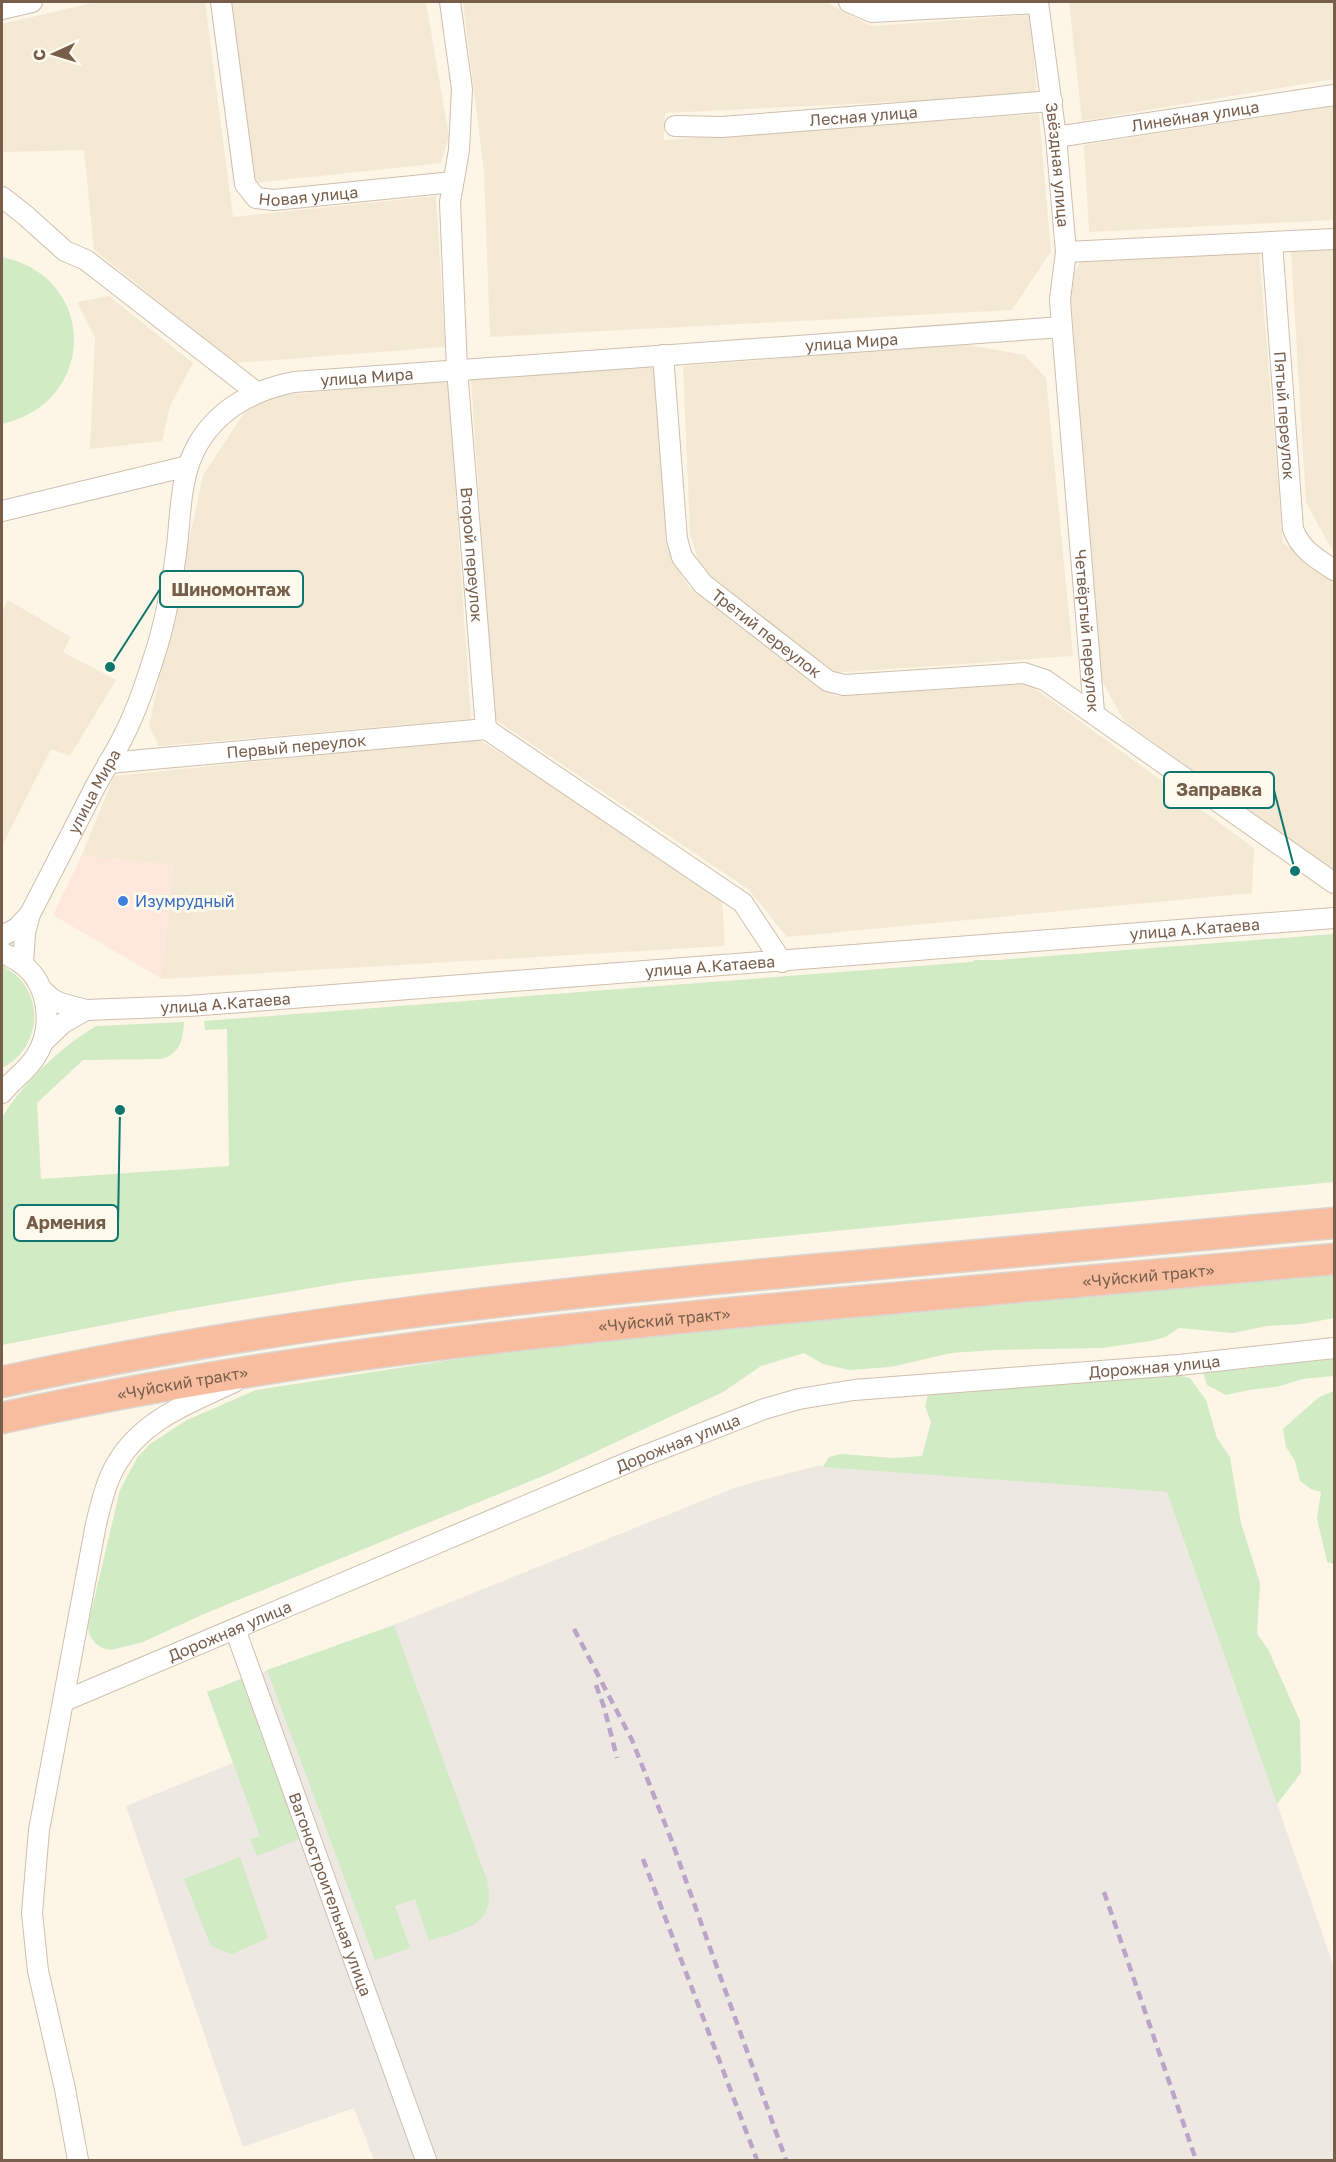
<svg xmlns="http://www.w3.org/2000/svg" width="1336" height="2162" viewBox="0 0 1336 2162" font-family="'Golos Text',sans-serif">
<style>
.residential{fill:#f4e9d5}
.commercial{fill:#fde8db}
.industrial{fill:#ede8e1}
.green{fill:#d1ebc5}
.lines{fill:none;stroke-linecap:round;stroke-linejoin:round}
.minor-casing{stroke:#cfbfad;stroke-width:22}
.highway-casing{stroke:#dcd5d0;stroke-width:33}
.minor{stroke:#fff;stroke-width:20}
.highway{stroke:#f7bd9e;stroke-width:30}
.rail{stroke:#baa4c7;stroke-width:4.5;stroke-dasharray:9 6;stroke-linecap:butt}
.shop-dot{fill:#3f7fe0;stroke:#fffaee;stroke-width:2}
.labels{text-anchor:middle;stroke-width:6;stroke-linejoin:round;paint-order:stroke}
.street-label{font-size:16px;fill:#775e4b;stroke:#fffaee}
.shop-label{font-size:16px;fill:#366cbe;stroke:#fffaee;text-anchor:start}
.leader{fill:none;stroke:#0f766e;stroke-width:2}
.callout-dot{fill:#0f766e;stroke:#fffaee;stroke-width:2}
.callout{fill:#fffaee;stroke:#0f766e;stroke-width:2}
.callout-label{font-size:18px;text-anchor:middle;font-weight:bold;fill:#775e4b}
</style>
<rect width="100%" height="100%" fill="#fdf6e7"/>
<path class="residential" d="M96,2H205L233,217L436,196L445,347L235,363L94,250L84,150L2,152V24Z
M230,2H426L449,137L441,163L253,183Z
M463,2H826L871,26L1030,15L1037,95L665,113L664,140L1039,114L1051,251L1012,310L490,337L484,172Z
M1069,2H1334V79L1082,121Z
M1334,106V220L1089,232L1084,145Z
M1334,250V554L1306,502L1291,252Z
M1259,251L1283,543L1334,576V871L1124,721L1097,672L1070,281L1082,259Z
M109,296L193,363L170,406L162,441L90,449L95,338L77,302Z
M963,344L1025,355L1046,378L1073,656L833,673L701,570L690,533L683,366Z
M656,365L666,540L688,586L835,696L1029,684L1254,848L1252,893L787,937L748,889L494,719L471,379Z
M448,379L471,719L159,746L149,726L203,475L254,398Z
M8,600L71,637L63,652L116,680L70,756L51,749L2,846V611Z
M478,739L722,894L725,946L162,979L173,865L82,855L114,776Z"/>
<path class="commercial" d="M82,855L173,865L162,979L53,915Z"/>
<path class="industrial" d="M816,1466L1168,1492L1334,1967V2160H374L354,2108L243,2147L126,1806L233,1763L207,1692L376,1632L737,1487Z"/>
<path class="green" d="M2,257C98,277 98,402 2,424Z
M1334,934V1182L511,1263L352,1281L176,1311L2,1345V1118C20,1086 64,1043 97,1026L184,1022C183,1040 180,1055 160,1059L83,1060L37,1103L41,1179L229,1166L227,1029L205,1030L204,1021L971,962L975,960H998Z
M2,965C8,970 16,974 21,980C45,1009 35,1052 2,1068Z
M1334,1268V1318L1302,1324L1267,1326L1233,1333L1179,1328L1165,1337L1151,1341L1102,1348L995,1350L951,1353L891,1367L849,1370L823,1364L804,1353L761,1366L723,1392L548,1474L204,1614L143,1642L112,1650L102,1648L95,1643L89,1634L88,1625L120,1490L137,1458L150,1444L187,1420L256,1390L663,1327Z
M1334,1359V1376L1302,1379L1281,1386L1249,1390L1226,1395L1207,1385L1203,1373Z
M1177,1375L1190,1378L1206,1400L1217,1438L1230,1457L1241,1523L1260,1583L1257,1634L1268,1649L1300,1721L1301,1773L1277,1804L1167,1492L823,1467L829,1457L841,1454L894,1458L922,1456L931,1422L925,1406L928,1394Z
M1334,1391V1564L1327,1562L1317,1518L1321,1492L1311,1489L1300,1481L1295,1461L1286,1447L1283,1429L1319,1397Z
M394,1625L487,1880C497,1928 465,1928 429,1941L415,1899L395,1906L410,1948L375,1960L267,1670Z
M241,1679L299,1839L257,1856L250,1839L260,1836L207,1692Z
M240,1857L268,1938L232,1954L211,1946L184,1879Z"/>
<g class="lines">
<defs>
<g id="minor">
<path id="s1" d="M221,2L245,184L256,198L274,200L453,182"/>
<path id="s2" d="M450,2L462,89L459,150L450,202L457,369L486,729"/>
<path d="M849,2L872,12L1038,3"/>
<path id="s3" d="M1038,2L1056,137L1066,252L1060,299L1062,327L1094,712"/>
<path d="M2,9L32,2"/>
<path id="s4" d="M675,126L722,127L1052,101"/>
<path id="s5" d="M1056,137L1334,95"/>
<path d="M2,197L25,215L65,251L86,260L256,392"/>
<path id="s6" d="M1272,242L1293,529C1301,550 1316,558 1334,570"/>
<path d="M1066,252L1334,239"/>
<path id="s7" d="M663,355L677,539L682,557L703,584L828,681L844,685L1024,673L1045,680L1334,883"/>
<path d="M2,511L188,466"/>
<path d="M486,729L743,903L782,962"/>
<path id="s8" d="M108,763L486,729"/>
<path d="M2,936L17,928L30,914"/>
<path d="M2,952C8,956 16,959 22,964C49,984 54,1028 36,1056C28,1070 12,1080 2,1093"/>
<path id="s9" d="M23,964L25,933L30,914C51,873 73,831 94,789C103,772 114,755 123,737C138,708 148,676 158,644C167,613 173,578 177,546C181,511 180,475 198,444C219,408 254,390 294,382L1062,327"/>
<path id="s10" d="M42,990L52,999L60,1003L86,1010L189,1006L1334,918"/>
<path d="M43,1042L63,1023L86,1010"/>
<path id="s11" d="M235,1629L426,2160"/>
<path id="s12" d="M64,1701L636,1459L764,1409L799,1399L854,1390L1179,1365L1334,1348"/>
<path d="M78,2160L65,2089L38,1971L32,1913L39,1830L96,1524C101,1504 106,1481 117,1463C143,1419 190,1403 234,1382"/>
</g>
<g id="highway">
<path d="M2,1382C268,1323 539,1295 810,1270C985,1255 1160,1239 1334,1223"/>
<path id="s13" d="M2,1418C270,1359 543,1330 817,1305C989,1290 1162,1274 1334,1259"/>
</g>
</defs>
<use href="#minor" class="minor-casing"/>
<use href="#highway" class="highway-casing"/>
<use href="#minor" class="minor"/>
<use href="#highway" class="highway"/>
<path class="rail" d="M574,1629L632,1740L671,1839L786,2160
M596,1685L604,1707L617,1758
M643,1859L757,2160
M1104,1892L1196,2160"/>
</g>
<circle class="shop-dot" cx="123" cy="901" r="6"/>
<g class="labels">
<g class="street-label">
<text dy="6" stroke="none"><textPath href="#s4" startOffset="189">Лесная улица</textPath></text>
<text dy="6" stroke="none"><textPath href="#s5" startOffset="141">Линейная улица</textPath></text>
<text dy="6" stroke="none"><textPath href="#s3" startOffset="164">Звёздная улица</textPath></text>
<text dy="6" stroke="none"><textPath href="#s1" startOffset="254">Новая улица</textPath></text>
<text dy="6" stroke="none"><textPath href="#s9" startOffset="1232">улица Мира</textPath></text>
<text dy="6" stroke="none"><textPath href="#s9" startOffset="746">улица Мира</textPath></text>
<text dy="6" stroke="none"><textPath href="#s6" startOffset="174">Пятый переулок</textPath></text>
<text dy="6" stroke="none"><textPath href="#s2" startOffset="555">Второй переулок</textPath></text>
<text dy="6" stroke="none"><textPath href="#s3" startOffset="632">Четвёртый переулок</textPath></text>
<text dy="6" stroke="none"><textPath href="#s7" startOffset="318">Третий переулок</textPath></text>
<text dy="6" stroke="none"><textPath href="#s8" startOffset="189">Первый переулок</textPath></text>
<text dy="6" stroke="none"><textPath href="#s9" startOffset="189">улица Мира</textPath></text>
<text dy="6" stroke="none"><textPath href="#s10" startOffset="1161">улица А.Катаева</textPath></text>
<text dy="6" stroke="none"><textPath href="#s10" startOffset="675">улица А.Катаева</textPath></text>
<text dy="6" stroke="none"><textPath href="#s10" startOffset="189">улица А.Катаева</textPath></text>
<text dy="6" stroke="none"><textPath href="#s13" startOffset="1156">«Чуйский тракт»</textPath></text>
<text dy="6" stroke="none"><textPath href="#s13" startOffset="670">«Чуйский тракт»</textPath></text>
<text dy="6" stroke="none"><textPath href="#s12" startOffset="1152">Дорожная улица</textPath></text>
<text dy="6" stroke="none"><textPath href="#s13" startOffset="184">«Чуйский тракт»</textPath></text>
<text dy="6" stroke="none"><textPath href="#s12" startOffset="666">Дорожная улица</textPath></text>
<text dy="6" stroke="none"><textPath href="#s12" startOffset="180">Дорожная улица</textPath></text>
<text dy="6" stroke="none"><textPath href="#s11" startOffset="282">Вагоностроительная улица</textPath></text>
</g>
<g class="shop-label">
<text x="135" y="907">Изумрудный</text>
</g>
</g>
<path class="leader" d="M110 667L160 589M1295 871L1274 790M120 1110L118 1223"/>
<g class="callout-dot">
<circle cx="110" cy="667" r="6"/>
<circle cx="1295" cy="871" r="6"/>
<circle cx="120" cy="1110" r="6"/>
</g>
<g class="callout">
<rect x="160" y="571" width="143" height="36" rx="6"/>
<rect x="1164" y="772" width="110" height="36" rx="6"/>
<rect x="14" y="1205" width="104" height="36" rx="6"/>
</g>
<g class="callout-label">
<text x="231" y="596">Шиномонтаж</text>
<text x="1219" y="796">Заправка</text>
<text x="66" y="1229">Армения</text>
</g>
<rect width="1336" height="2162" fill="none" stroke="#775e4b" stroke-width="6"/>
<g transform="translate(54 54) rotate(266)" stroke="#fffaee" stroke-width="4.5" paint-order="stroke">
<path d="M0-4.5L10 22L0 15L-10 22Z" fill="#775e4b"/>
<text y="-9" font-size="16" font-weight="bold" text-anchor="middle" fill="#775e4b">С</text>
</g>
</svg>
